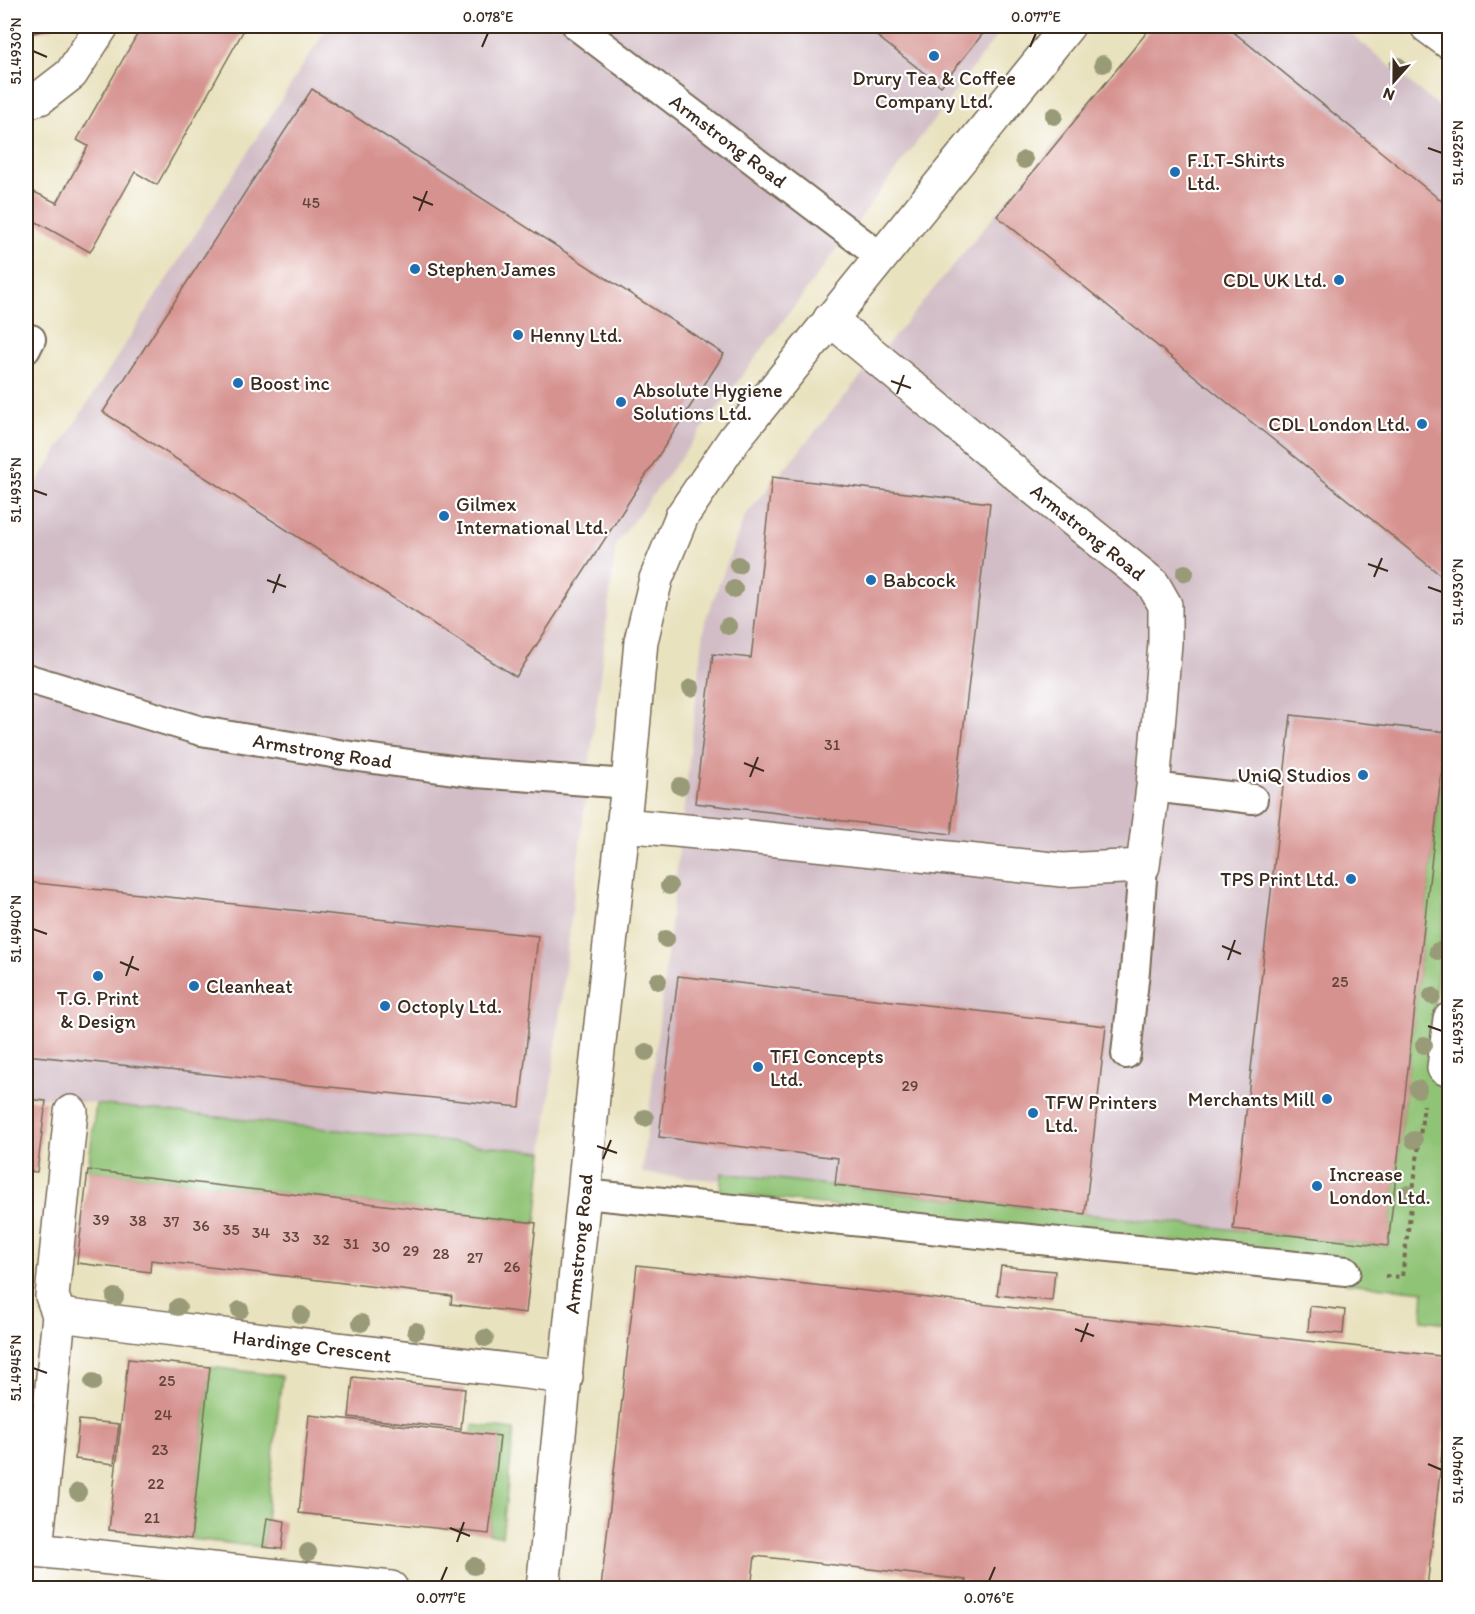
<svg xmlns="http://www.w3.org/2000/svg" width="1475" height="1614" viewBox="0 0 1475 1614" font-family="Itim,sans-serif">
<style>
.industrial{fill:#d2bdc6}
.green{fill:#8fc375;stroke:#65764a;stroke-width:1.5}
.building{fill:#d6928f}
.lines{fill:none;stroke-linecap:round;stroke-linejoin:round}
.lane-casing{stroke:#786a56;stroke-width:32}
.street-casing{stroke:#786a56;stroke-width:36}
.path{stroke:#786a56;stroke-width:4;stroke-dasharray:4.5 4.5;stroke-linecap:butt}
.lane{stroke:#fff;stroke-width:28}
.street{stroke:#fff;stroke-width:33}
.tree{fill:#999a77}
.ticks{fill:none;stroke:#3b2a1e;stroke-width:2}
.poi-dot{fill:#1f6fb2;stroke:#fff;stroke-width:2}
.labels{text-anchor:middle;stroke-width:4.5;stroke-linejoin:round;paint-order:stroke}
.number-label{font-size:16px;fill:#62443a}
.poi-label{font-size:20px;fill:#3b2a1e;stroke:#fff;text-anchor:start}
.street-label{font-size:20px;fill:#3b2a1e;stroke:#fff}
.neatline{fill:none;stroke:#3b2a1e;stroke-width:2}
.ticks-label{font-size:15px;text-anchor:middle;fill:#3b2a1e}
</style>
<rect width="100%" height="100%" fill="#fff"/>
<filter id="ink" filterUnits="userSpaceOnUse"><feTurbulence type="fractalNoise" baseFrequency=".0167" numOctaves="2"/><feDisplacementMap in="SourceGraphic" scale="12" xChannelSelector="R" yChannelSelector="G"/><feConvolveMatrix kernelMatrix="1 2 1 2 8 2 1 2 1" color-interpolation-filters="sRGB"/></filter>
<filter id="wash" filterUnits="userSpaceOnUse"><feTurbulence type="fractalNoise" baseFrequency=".008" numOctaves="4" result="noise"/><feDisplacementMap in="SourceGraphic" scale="24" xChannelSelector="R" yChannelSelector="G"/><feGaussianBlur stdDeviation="1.35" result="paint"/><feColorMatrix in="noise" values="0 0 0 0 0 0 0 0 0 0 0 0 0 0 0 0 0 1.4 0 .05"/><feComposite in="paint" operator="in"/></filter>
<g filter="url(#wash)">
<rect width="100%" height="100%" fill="#e9e2bf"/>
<path class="industrial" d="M328,26H1004L616,544L543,1152L26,1096V500Z
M1152,26H1342L1450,116L1449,701L1448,703L1446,732L1388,1246L642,1173L705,621L745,516Z"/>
<path class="green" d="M1449,701V865L1427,1069L1449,1073V1323L1422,1320L1424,1291L1345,1283L1347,1260L720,1193L722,1173L1085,1214L1388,1246L1446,732L1448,703Z
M96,1104L543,1152L536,1223L88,1170Z
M210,1367L282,1376L263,1547L191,1539Z
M473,1425L514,1430L502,1536L489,1534L500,1437L472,1434Z"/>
<g id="blocks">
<path class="building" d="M26,26H55L53,28L26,35Z
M142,26H246L157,185L135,172L90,252L33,220L26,232V188L57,203L88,146L77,140Z
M864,26H989L941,86Z
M1152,26H1226L1449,207V582L997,216Z
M312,89L724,354L516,677L103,412Z
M772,477L990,503L951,834L695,803L713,654L751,658Z
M1291,715L1446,732L1388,1246L1233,1229Z
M26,882L538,936L520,1107L26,1055Z
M678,976L1106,1026L1085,1214L835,1185L838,1158L659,1137Z
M26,1099L46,1101L37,1172L26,1171Z
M88,1170L536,1223L526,1313L451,1304L452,1296L151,1260L150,1272L77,1263Z
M637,1265L1449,1357V1390L1427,1588H965L966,1580L755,1556L751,1588H601Z
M1001,1266L1055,1271L1052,1301L997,1295Z
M1310,1306L1345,1310L1343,1334L1308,1331Z
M128,1359L210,1367L191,1539L109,1530Z
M353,1377L465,1389L461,1429L349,1417Z
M309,1415L500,1436L489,1534L299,1513Z
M79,1420L119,1424L114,1464L75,1459Z
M267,1518L285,1521L282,1549L263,1547Z"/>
</g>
</g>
<g filter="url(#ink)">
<use href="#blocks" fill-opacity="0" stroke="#786a56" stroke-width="1.5"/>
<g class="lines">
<defs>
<g id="lane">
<path id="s1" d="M577,26L881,257"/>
<path d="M26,349L31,339"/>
<path id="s2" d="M26,678L201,731L344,755L476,773L628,784"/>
<path d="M1153,787L1253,799"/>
<path d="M1126,1054L1135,971L1143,866"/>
<path d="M584,1194L1346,1271"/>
</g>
<g id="street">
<path d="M1427,26L1450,43"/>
<path d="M26,102L40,98L71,74L102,26"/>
<path d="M623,825L749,837L1062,870L1143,866L1153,787L1165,643V605L1153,584L1025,481L830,319"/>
<path d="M1444,1068L1450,1019"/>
<path id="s3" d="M59,1315L566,1377"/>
<path d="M26,1549L391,1588"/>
<path d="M36,1550L59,1315L52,1296L71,1112"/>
<path id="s4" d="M543,1588L584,1194L594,1086L628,784L641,641L656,579L682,516L735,438L1068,26"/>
</g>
</defs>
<use href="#lane" class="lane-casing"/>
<use href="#street" class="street-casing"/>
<path class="path" d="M1385,1276L1402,1277L1424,1105"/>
<use href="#lane" class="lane"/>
<use href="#street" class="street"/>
</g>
<g class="tree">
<circle cx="1103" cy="64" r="9"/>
<circle cx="1398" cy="66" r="9"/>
<circle cx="1054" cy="116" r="9"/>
<circle cx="1024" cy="160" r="9"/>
<circle cx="738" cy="565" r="9"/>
<circle cx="1185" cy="573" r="9"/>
<circle cx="734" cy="589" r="9"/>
<circle cx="728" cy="626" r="9"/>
<circle cx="691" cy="688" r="9"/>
<circle cx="680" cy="786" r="9"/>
<circle cx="669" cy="886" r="9"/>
<circle cx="666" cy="939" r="9"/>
<circle cx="1438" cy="951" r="9"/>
<circle cx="658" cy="981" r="9"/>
<circle cx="1432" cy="996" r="9"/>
<circle cx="1424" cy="1045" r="9"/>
<circle cx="646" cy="1052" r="9"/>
<circle cx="1418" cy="1089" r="9"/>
<circle cx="645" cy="1118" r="9"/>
<circle cx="1414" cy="1140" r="9"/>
<circle cx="1407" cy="1194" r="9"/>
<circle cx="115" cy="1297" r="9"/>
<circle cx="178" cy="1307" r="9"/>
<circle cx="240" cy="1310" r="9"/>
<circle cx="301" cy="1315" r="9"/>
<circle cx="361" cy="1323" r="9"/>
<circle cx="416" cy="1331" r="9"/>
<circle cx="485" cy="1338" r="9"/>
<circle cx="93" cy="1382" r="9"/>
<circle cx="78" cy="1492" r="9"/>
<circle cx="308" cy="1552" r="9"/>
<circle cx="474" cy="1566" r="9"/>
</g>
</g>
<path class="ticks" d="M482,47L488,33M1030,47L1036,33M33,51L47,57M1428,148L1442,153M413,197L433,205M419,211L427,191M891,381L911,388M897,394L904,375M33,490L47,495M1368,564L1388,571M1374,577L1382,558M267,580L286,587M1428,587L1442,592M273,593L280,574M744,763L764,771M750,777L758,757M33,929L47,934M1222,946L1241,954M1228,960L1235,940M120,962L139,970M126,976L133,956M1428,1026L1442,1031M597,1146L617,1153M603,1159L611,1140M1075,1329L1094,1336M1081,1342L1088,1323M33,1368L47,1373M1428,1464L1442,1470M450,1528L470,1536M457,1542L464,1522M441,1581L447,1567M989,1581L995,1567"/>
<g class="poi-dot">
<circle cx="934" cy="56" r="6"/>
<circle cx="1175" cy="172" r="6"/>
<circle cx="415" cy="269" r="6"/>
<circle cx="1339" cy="280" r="6"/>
<circle cx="518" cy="335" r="6"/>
<circle cx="238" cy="383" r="6"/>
<circle cx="621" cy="402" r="6"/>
<circle cx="1422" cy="424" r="6"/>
<circle cx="444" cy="516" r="6"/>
<circle cx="871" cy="580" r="6"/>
<circle cx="1363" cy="775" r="6"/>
<circle cx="1351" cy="879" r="6"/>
<circle cx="98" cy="976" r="6"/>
<circle cx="194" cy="986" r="6"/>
<circle cx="385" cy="1006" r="6"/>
<circle cx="758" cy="1067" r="6"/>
<circle cx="1327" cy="1099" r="6"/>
<circle cx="1033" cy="1113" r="6"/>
<circle cx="1317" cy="1186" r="6"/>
</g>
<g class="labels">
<g class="number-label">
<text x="311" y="208">45</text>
<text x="832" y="750">31</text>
<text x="1340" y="987">25</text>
<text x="910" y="1091">29</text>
<text x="101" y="1225">39</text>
<text x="138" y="1226">38</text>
<text x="171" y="1227">37</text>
<text x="201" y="1231">36</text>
<text x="231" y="1235">35</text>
<text x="261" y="1238">34</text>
<text x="291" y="1242">33</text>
<text x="321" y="1245">32</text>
<text x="351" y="1249">31</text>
<text x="381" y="1252">30</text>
<text x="411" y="1256">29</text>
<text x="441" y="1259">28</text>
<text x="475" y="1263">27</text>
<text x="512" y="1272">26</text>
<text x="167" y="1386">25</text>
<text x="163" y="1420">24</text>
<text x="160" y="1455">23</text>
<text x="156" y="1489">22</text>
<text x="152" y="1523">21</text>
</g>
<g class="poi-label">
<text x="934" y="85" text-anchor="middle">Drury Tea &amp; Coffee<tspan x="934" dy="23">Company Ltd.</tspan></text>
<text x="1187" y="167">F.I.T-Shirts<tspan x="1187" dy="23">Ltd.</tspan></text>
<text x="427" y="276">Stephen James</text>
<text x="1327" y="287" text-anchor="end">CDL UK Ltd.</text>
<text x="530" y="342">Henny Ltd.</text>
<text x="250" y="390">Boost inc</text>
<text x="633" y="397">Absolute Hygiene<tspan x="633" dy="23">Solutions Ltd.</tspan></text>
<text x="1410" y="431" text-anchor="end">CDL London Ltd.</text>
<text x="456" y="511">Gilmex<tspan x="456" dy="23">International Ltd.</tspan></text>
<text x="883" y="587">Babcock</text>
<text x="1351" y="782" text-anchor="end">UniQ Studios</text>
<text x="1339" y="886" text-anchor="end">TPS Print Ltd.</text>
<text x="206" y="993">Cleanheat</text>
<text x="98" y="1005" text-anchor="middle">T.G. Print<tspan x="98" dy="23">&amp; Design</tspan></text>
<text x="397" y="1013">Octoply Ltd.</text>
<text x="770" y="1063">TFI Concepts<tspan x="770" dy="23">Ltd.</tspan></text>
<text x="1315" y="1106" text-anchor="end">Merchants Mill</text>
<text x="1045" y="1109">TFW Printers<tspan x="1045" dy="23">Ltd.</tspan></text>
<text x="1329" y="1181">Increase<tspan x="1329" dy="23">London Ltd.</tspan></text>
</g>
<g class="street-label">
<text dy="7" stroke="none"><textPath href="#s1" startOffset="190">Armstrong Road</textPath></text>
<text transform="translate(1088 532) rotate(39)" y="7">Armstrong Road</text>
<text dy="7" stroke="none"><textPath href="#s2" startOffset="306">Armstrong Road</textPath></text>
<text dy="7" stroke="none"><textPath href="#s4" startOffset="346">Armstrong Road</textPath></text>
<text dy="7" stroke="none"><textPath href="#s3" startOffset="255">Hardinge Crescent</textPath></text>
</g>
</g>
<rect width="1475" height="1614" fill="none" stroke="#fff" stroke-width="66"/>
<g transform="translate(1394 81) rotate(201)" stroke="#ffffff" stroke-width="4.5" paint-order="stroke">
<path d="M0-4.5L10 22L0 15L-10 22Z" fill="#3b2a1e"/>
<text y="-9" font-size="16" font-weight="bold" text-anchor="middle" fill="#3b2a1e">N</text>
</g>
<rect x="33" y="33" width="1409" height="1548" class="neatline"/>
<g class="ticks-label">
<text x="488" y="22">0.078°E</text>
<text x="1036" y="22">0.077°E</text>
<text transform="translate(16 51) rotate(-90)" y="5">51.4930°N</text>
<text transform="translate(1458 153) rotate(-90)" y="5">51.4925°N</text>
<text transform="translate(16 490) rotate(-90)" y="5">51.4935°N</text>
<text transform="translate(1458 592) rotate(-90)" y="5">51.4930°N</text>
<text transform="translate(16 929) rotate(-90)" y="5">51.4940°N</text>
<text transform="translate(1458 1031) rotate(-90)" y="5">51.4935°N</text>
<text transform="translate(16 1368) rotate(-90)" y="5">51.4945°N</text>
<text transform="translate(1458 1470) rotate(-90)" y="5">51.4940°N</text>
<text x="441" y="1603">0.077°E</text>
<text x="989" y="1603">0.076°E</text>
</g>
</svg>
